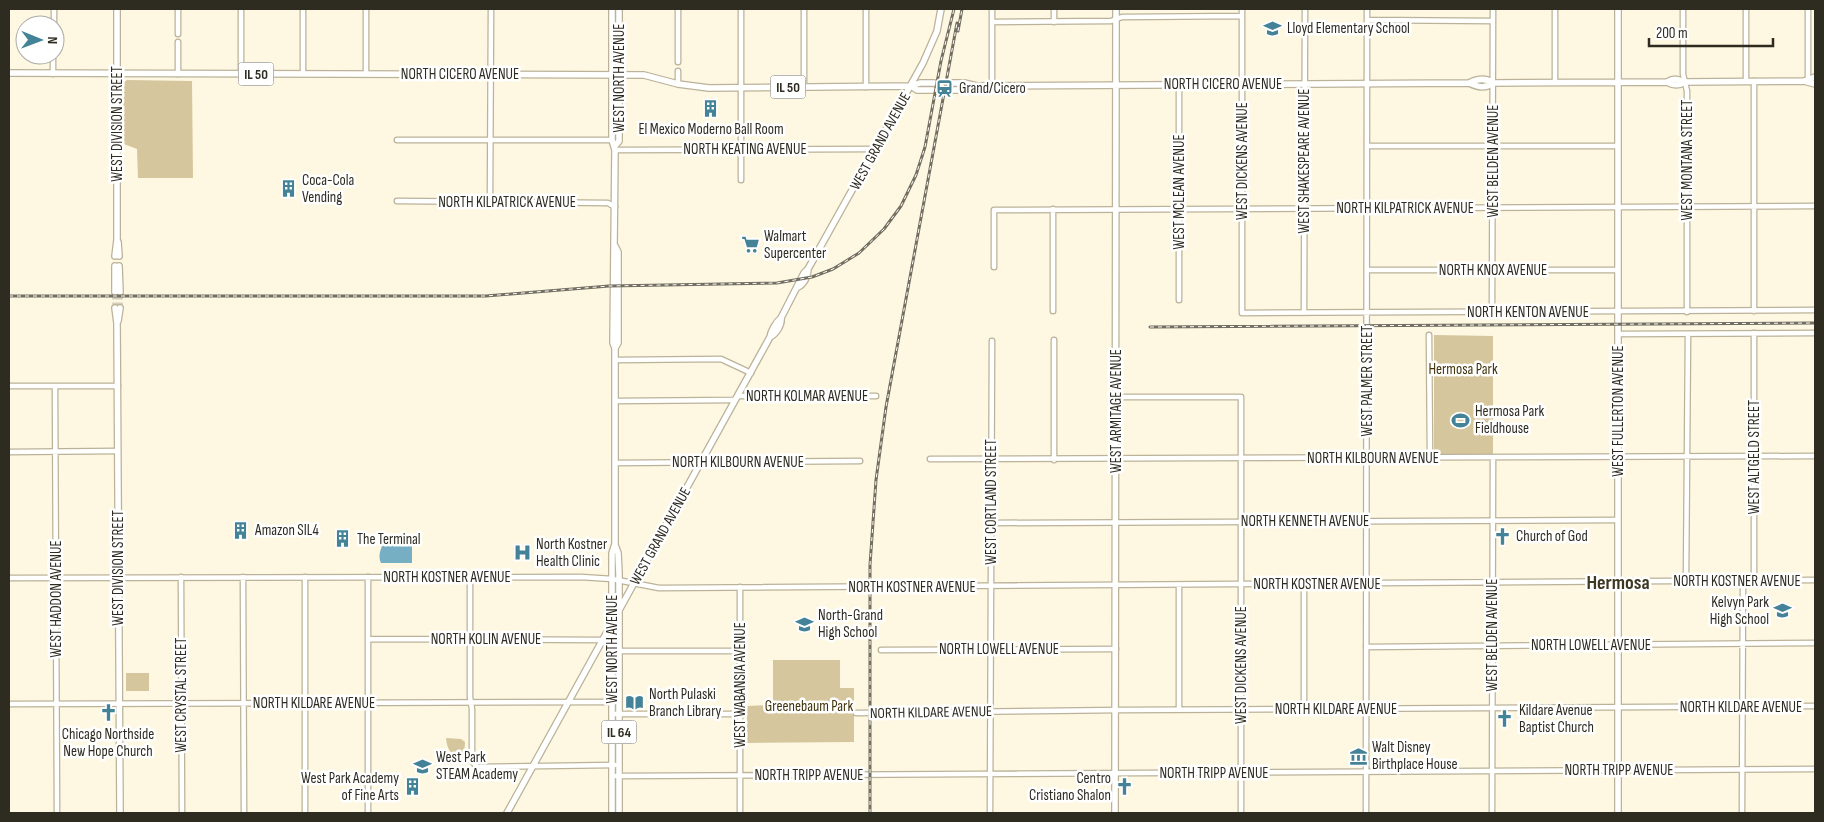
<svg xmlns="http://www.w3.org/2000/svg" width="1824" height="822" viewBox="0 0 1824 822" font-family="'Sofia Sans Condensed',sans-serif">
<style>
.green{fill:#d5c69d}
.water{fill:#76aec4}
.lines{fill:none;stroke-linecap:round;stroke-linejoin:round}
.major-tunnel{stroke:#d4cebb;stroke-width:5.5;stroke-dasharray:5.5 3;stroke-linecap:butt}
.minor-casing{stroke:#bbb299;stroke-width:7}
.major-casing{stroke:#bbb299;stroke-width:8}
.minor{stroke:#fff;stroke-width:4.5}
.major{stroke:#fff;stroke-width:5.5}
.rail-casing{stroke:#726e60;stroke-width:3}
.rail{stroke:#fff;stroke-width:1;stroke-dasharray:4;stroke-linecap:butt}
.labels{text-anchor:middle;stroke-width:5;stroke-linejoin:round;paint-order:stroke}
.shield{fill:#fff;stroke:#6d6b64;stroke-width:1}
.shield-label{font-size:14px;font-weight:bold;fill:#2e2b21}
.poi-label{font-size:15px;fill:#2e2b21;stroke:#fff;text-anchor:start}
.street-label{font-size:15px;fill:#2e2b21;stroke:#fff}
.park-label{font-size:15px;fill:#40330c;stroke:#fff}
.district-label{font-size:20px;font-weight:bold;fill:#3e3721;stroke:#fff}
</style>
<rect width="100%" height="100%" fill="#fef7e1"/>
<path class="green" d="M127,80L192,81L193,178H138L137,149L124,144L123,83Z
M1434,335L1493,336V455H1434Z
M773,660H840V688H854V742L747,743V706L773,705Z
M126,673H149V691H126Z
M446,738L461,739L465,742L464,758C452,756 447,751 446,738Z"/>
<path class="water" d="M412,538V563H381C377,555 382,546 385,539Z"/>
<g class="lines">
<path class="major-tunnel" d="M934,83H952
M933,90H951
M115,308V292
M120,308V292"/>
<defs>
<path id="minor" d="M741,9V180
M804,9V87
M866,9V87
M992,9V85
M1242,9V313L1815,310
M1683,9V74L1687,91V312
M1746,9V81
M1808,9V81
M1367,20L1493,21
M992,22L1111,21L1122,17L1242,16
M1054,22V9
M54,25V9
M178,34V9
M178,42V74
M678,62V9
M53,74V55
M241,74V9
M303,74V9
M366,74V9
M1555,82V9
M678,84V71
M397,140H612
M1367,146H1618
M615,150L875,149
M397,201L608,203L615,207
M490,202L491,9
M1053,209V311
M994,267V210C1268,207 1541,209 1815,206
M1367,270H1618
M1179,300V84
M1754,311V81
M1304,313L1305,9
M1492,313L1493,9
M1618,334L1815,333
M1429,335L1430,458
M615,360L721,359L751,373
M9,386H118
M55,386L57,813
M738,396H876
M1116,397H1241V813
M615,401L735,400
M9,452L118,451
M930,459L1815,456
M1054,460V340
M615,463L860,461
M991,523L1618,520
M181,577L182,813
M243,577L244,813
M305,577V813
M368,577V813
M470,577V697L472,709V761L477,767L615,765
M9,578L581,577L612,579L659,588L1815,580
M1686,581L1688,334
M1754,581V333
M740,587V813
M368,639L603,640
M1366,647L1815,643
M881,650L1116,649
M612,651H740
M9,704L615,702
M1179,709V585
M1304,709V584
M856,713L1122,710L1815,706
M612,714H740
M616,776L1815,769
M990,813L992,341
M1366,813L1367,9
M1492,813L1493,458
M1742,813L1743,581"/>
<path id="major" d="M612,9V140L615,150L613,343L615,348V544L612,553V813
M9,73L644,75L678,84L709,88L911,86L920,83H934
M1804,81L1815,77
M1667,82C1674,86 1679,86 1685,82
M952,83H964L977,86L1469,83C1477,79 1485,77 1493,83L1667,82C1674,78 1678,79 1685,82L1804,81L1815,84
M1469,83C1478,87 1485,89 1493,83
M911,86L917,90H933
M951,90H964L975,86
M615,146L619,141V9
M118,242L119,256
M115,256L117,240V9
M115,266V292
M119,266L120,292
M798,287C804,284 808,276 808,269
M115,308L117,323L120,813
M118,321L120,308
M770,337C776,334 782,325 781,318
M615,348L618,343V252L615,246
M615,545L618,553L619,573V813
M507,813L770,337C771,331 776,322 781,318L804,273L808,269L923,63L937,31L941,9
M1115,813L1116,9
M1618,813V9"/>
</defs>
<use href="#minor" class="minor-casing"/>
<use href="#major" class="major-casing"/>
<use href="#minor" class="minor"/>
<use href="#major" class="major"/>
<defs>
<path id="rail" d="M958,31L962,9
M9,296H486L609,286L777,283L812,277L833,269L859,253L884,229L901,206L916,175L925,147L941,61L954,9
M1150,327L1815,323
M870,813V565L876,480L886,407L957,23"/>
</defs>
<use href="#rail" class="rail-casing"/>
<use href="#rail" class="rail"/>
</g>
<defs>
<symbol id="school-bare" viewBox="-9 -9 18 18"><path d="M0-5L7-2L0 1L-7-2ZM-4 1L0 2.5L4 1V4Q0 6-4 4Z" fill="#448298" stroke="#fff" stroke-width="2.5" paint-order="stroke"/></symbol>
<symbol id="station-bare" viewBox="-9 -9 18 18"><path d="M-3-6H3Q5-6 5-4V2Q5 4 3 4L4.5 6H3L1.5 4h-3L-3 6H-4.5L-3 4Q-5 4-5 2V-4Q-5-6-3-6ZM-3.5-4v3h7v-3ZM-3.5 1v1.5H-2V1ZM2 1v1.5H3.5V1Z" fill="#448298" stroke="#fff" stroke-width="2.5" paint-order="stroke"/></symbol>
<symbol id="building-bare" viewBox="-9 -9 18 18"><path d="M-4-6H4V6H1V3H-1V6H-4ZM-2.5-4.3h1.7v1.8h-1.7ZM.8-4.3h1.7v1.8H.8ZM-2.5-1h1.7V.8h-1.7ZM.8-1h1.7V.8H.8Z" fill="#448298" stroke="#fff" stroke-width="2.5" paint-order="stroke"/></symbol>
<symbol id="supermarket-bare" viewBox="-9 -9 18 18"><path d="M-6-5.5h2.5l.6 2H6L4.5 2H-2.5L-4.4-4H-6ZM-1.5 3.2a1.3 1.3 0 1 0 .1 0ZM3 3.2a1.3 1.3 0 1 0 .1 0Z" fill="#448298" stroke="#fff" stroke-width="2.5" paint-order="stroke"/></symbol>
<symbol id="stadium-bare" viewBox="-9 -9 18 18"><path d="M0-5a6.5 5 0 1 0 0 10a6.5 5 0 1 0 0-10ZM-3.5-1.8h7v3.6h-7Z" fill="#448298" stroke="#fff" stroke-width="2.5" paint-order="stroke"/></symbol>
<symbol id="church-bare" viewBox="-9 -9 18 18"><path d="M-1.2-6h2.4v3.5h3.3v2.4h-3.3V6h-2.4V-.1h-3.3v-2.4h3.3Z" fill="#448298" stroke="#fff" stroke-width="2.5" paint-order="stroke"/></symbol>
<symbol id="hospital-bare" viewBox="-9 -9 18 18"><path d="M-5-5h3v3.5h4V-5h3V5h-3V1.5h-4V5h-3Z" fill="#448298" stroke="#fff" stroke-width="2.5" paint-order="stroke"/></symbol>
<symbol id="library-bare" viewBox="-9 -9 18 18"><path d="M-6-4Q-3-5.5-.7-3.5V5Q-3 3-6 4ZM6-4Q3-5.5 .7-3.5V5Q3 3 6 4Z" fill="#448298" stroke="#fff" stroke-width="2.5" paint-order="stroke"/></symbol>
<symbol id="museum-bare" viewBox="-9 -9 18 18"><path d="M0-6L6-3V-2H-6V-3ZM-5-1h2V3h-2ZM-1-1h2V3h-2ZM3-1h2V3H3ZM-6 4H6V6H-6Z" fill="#448298" stroke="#fff" stroke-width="2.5" paint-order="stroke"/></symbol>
</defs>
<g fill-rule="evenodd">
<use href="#school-bare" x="1260" y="16" width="25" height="25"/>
<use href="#station-bare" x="932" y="76" width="25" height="25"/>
<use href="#building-bare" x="698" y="96" width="25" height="25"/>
<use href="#building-bare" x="276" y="176" width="25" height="25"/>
<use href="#supermarket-bare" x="738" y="232" width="25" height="25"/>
<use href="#stadium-bare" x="1448" y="408" width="25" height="25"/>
<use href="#building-bare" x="228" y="518" width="25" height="25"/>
<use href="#church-bare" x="1490" y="524" width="25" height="25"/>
<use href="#building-bare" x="330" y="526" width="25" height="25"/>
<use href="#hospital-bare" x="510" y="540" width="25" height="25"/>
<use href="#school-bare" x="1770" y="598" width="25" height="25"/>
<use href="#school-bare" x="792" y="612" width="25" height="25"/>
<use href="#library-bare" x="622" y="690" width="25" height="25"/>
<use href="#church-bare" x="96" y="700" width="25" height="25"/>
<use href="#church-bare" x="1492" y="706" width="25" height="25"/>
<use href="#museum-bare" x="1346" y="744" width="25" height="25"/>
<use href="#school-bare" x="410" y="754" width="25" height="25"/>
<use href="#building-bare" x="400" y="774" width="25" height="25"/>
<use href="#church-bare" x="1112" y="774" width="25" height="25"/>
</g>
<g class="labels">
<g class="shield">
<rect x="238.5" y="62.5" width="35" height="23" rx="4"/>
<rect x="770.5" y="75.5" width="35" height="23" rx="4"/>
<rect x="601.5" y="720.5" width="35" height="23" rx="4"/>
</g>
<g class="shield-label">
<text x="256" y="79">IL 50</text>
<text x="788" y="92">IL 50</text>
<text x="619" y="737">IL 64</text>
</g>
<g class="poi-label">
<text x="1287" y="33">Lloyd Elementary School</text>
<text x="959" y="93">Grand/Cicero</text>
<text x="711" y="134" text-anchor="middle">El Mexico Moderno Ball Room</text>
<text x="302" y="185">Coca-Cola<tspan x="302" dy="17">Vending</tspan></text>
<text x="764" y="241">Walmart<tspan x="764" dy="17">Supercenter</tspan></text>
<text x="1475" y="416">Hermosa Park<tspan x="1475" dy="17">Fieldhouse</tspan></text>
<text x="255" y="535">Amazon SIL4</text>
<text x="1516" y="541">Church of God</text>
<text x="357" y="544">The Terminal</text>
<text x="536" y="549">North Kostner<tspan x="536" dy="17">Health Clinic</tspan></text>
<text x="1769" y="607" text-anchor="end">Kelvyn Park<tspan x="1769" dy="17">High School</tspan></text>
<text x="818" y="620">North-Grand<tspan x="818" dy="17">High School</tspan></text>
<text x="649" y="699">North Pulaski<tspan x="649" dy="17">Branch Library</tspan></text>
<text x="1519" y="715">Kildare Avenue<tspan x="1519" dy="17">Baptist Church</tspan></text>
<text x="108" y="739" text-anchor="middle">Chicago Northside<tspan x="108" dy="17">New Hope Church</tspan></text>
<text x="1372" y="752">Walt Disney<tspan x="1372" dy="17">Birthplace House</tspan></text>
<text x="436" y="762">West Park<tspan x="436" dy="17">STEAM Academy</tspan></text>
<text x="399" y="783" text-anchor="end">West Park Academy<tspan x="399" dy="17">of Fine Arts</tspan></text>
<text x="1111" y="783" text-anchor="end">Centro<tspan x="1111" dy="17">Cristiano Shalon</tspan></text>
</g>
<g class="street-label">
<text x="460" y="79">NORTH CICERO AVENUE</text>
<text transform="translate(619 78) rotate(-90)" y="5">WEST NORTH AVENUE</text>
<text x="1223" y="89">NORTH CICERO AVENUE</text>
<text transform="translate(117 124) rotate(-90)" y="5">WEST DIVISION STREET</text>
<text transform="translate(880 141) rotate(-61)" y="5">WEST GRAND AVENUE</text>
<text x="745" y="154">NORTH KEATING AVENUE</text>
<text transform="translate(1687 160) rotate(-90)" y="5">WEST MONTANA STREET</text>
<text transform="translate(1242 161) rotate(-90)" y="5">WEST DICKENS AVENUE</text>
<text transform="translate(1304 161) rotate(-90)" y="5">WEST SHAKESPEARE AVENUE</text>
<text transform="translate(1493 161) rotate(-90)" y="5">WEST BELDEN AVENUE</text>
<text transform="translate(1179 192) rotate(-90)" y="5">WEST MCLEAN AVENUE</text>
<text x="507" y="207">NORTH KILPATRICK AVENUE</text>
<text x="1405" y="213">NORTH KILPATRICK AVENUE</text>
<text x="1493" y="275">NORTH KNOX AVENUE</text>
<text x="1528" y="317">NORTH KENTON AVENUE</text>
<text transform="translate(1367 381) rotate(-90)" y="5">WEST PALMER STREET</text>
<text x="807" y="401">NORTH KOLMAR AVENUE</text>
<text transform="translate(1116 411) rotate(-90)" y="5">WEST ARMITAGE AVENUE</text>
<text transform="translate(1618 411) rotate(-90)" y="5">WEST FULLERTON AVENUE</text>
<text transform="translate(1754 457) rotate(-90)" y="5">WEST ALTGELD STREET</text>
<text x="1373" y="463">NORTH KILBOURN AVENUE</text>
<text x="738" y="467">NORTH KILBOURN AVENUE</text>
<text transform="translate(991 502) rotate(-90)" y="5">WEST CORTLAND STREET</text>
<text x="1305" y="526">NORTH KENNETH AVENUE</text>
<text transform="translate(660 536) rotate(-61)" y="5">WEST GRAND AVENUE</text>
<text transform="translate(118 568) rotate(-90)" y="5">WEST DIVISION STREET</text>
<text x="447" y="582">NORTH KOSTNER AVENUE</text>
<text x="1737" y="586">NORTH KOSTNER AVENUE</text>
<text x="1317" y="589">NORTH KOSTNER AVENUE</text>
<text x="912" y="592">NORTH KOSTNER AVENUE</text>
<text transform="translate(56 599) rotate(-90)" y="5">WEST HADDON AVENUE</text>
<text transform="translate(1492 635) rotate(-90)" y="5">WEST BELDEN AVENUE</text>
<text x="486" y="644">NORTH KOLIN AVENUE</text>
<text x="1591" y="650">NORTH LOWELL AVENUE</text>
<text transform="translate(612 649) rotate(-90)" y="5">WEST NORTH AVENUE</text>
<text x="999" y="654">NORTH LOWELL AVENUE</text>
<text transform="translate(1241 665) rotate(-90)" y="5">WEST DICKENS AVENUE</text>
<text transform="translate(740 685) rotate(-90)" y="5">WEST WABANSIA AVENUE</text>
<text transform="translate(181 695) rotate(-90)" y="5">WEST CRYSTAL STREET</text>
<text x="314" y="708">NORTH KILDARE AVENUE</text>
<text x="1741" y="712">NORTH KILDARE AVENUE</text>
<text x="1336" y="714">NORTH KILDARE AVENUE</text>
<text transform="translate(931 712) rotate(-1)" y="5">NORTH KILDARE AVENUE</text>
<text x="1619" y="775">NORTH TRIPP AVENUE</text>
<text x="1214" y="778">NORTH TRIPP AVENUE</text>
<text x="809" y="780">NORTH TRIPP AVENUE</text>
</g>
<g class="park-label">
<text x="1463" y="374">Hermosa Park</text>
<text x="809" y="711">Greenebaum Park</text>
</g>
<g class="district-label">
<text x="1618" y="589">Hermosa</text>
</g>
</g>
<rect width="1824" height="822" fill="none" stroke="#2e2b21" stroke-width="20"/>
<g transform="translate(40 40) rotate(91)"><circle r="24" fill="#ffffff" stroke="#abaaa6"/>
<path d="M0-4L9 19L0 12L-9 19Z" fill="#448298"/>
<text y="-8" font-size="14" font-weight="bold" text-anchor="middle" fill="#2e2b21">N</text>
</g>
<path d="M1649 38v8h124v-8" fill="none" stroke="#2e2b21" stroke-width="2.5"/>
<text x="1656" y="38" font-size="15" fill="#2e2b21" stroke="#ffffff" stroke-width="4" paint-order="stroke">200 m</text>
</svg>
